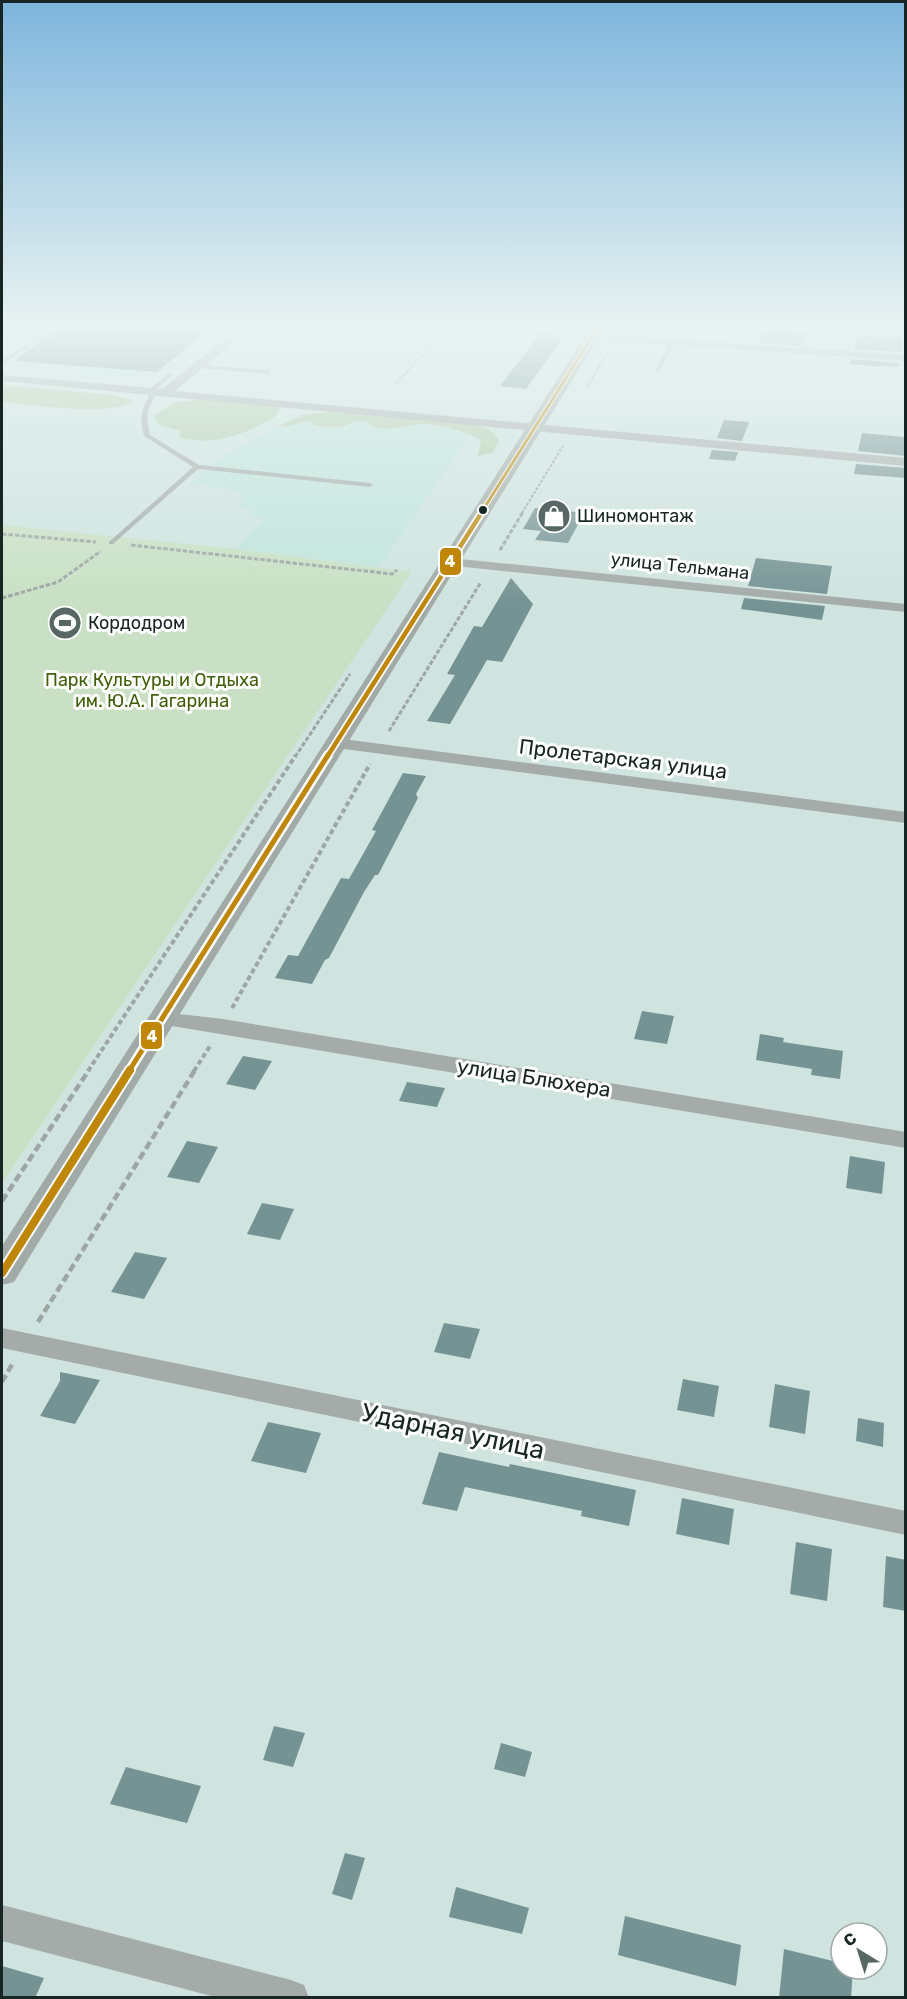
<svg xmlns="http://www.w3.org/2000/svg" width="907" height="1999" viewBox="0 0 907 1999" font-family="Rubik,sans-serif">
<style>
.built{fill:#c0e4db}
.green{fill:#c9e0c4}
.forest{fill:#b1caa9}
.building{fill:#769393}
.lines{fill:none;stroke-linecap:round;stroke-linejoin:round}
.path-far3{stroke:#9ea6a3;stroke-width:2;stroke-dasharray:3 1.5;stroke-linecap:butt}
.path-far2{stroke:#9ea6a3;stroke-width:3;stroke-dasharray:4.5 2;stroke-linecap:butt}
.path-far1{stroke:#9ea6a3;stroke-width:4;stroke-dasharray:5 3;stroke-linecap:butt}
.path{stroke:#9ea6a3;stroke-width:4.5;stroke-dasharray:8 4;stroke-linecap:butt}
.lane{fill:#a4aba8;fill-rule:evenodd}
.street{fill:#a4aba8;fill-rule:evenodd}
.secondary{fill:#a1aaa6;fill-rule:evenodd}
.bus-1-far3-casing{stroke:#fff;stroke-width:5}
.bus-1-far2-casing{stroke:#fff;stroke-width:8}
.bus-1-far1-casing{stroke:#fff;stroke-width:10}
.bus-1-casing{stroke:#fff;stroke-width:12}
.bus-1-far3{stroke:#bf8608;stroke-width:3}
.bus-1-far2{stroke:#bf8608;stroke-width:4.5}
.bus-1-far1{stroke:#bf8608;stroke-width:5}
.bus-1{stroke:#bf8608;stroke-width:8}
.bus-dot{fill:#172622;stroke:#fff;stroke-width:2}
.labels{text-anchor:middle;stroke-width:6;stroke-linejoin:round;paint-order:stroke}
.far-poi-label{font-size:18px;fill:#172622;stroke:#fff;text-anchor:start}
.far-street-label{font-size:18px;fill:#172622;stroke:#fff}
.far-park-label{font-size:18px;fill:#3e5e0a;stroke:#fff}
.street-label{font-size:21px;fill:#172622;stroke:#fff}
.near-street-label{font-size:26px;fill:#172622;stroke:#fff}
.line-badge{stroke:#fff;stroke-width:2}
.badge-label{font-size:16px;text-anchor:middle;font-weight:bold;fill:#fff}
</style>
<rect width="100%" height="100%" fill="#cfe4df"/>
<path class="built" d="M2,324H216L204,334L216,335L172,373L157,372L153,375H147L141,379L2,367Z
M320,416L474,430L379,567L235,549L265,519L250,517L251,509L240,508L243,492L193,483L207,469L229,452L266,432Z"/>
<path class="green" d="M2,525L235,549L411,572L2,1183Z"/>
<path class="forest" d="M2,385L112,395L132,400C120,418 25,404 2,402Z
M201,399L274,405L280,409C276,418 271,419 262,424C236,437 209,446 179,437L180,431L159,425L154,416L173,403Z
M328,412L475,424L490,430L499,440L493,453L478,456L481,440C464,431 446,426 427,424C407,423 386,435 369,424V422L353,421C344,430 325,428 313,425L311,421C300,420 290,429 279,426L303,415Z"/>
<path class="building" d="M66,324H153L211,328L157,372L13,361Z
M765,327L807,330L802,346L759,343Z
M858,335L903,338L901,352L854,349Z
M537,338L562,339L526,389L500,386Z
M852,359L899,363L898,367L873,366L850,364Z
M724,420L749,422L742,441L717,438Z
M862,433L906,437V456L858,451Z
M712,450L738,452L735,461L709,459Z
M856,464L906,468V478L854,474Z
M535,508L577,512L575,516L582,517L568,543L535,540L541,531L523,529Z
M756,558L832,566L827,594L748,586Z
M511,578L533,604L502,662L487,660L450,724L427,721L455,675L447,674L474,626L482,627Z
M744,598L825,606L822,620L741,609Z
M403,773L426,776L416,794L418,798L378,875H375L364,892L329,958L325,960L312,984L275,978L288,955L298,956L341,878L349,879L376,831L372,830Z
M642,1011L674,1016L667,1044L634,1039Z
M760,1034L784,1038L783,1042L843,1051L840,1079L811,1075L812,1069L756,1060Z
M243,1056L272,1061L255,1090L226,1084Z
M407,1082L445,1088L437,1107L399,1101Z
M187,1141L218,1147L199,1183L167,1177Z
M850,1156L885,1162L882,1194L846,1188Z
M262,1203L294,1209L280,1240L247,1234Z
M135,1252L167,1258L144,1299L111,1292Z
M444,1323L480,1329L470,1359L434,1352Z
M60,1372L100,1380L75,1424L40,1416L60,1381Z
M683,1379L719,1386L714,1417L677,1410Z
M775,1384L810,1391L805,1434L769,1427Z
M858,1418L884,1423L883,1447L856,1441Z
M268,1422L321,1433L306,1473L251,1461Z
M439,1452L509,1467L510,1464L636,1490L629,1526L581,1516L582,1511L465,1487L457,1511L422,1504Z
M682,1498L734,1509L729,1545L676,1534Z
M796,1542L832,1549L827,1601L790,1594Z
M886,1556L906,1560V1611L883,1607Z
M274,1726L305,1733L293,1767L263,1760Z
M501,1743L532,1752L525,1777L494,1769Z
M126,1767L201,1786L187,1823L110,1804Z
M345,1853L365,1858L352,1900L332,1894Z
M456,1887L529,1908L522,1934L449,1917Z
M625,1916L741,1945L736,1986L618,1955Z
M784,1949L841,1963V1969H853L851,1998H779Z
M2,1966L44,1978L35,1998H2Z"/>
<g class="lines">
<path class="path-far3" d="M396,383L436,341
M587,387L608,352
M522,513L563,446"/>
<path class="path-far2" d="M2,534L96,542
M131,545L392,574L397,570
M500,550L523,512
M2,598L58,582L101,551
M389,731L481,582
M295,757L350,674"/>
<path class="path-far1" d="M232,1008L370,764
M88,1071L296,755
M194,1071L210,1046"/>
<path class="path" d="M2,1201L89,1070
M38,1322L195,1070
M2,1382L14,1361"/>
<path class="lane" d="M2,324H20L56,328L2,365V361L48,329L2,326Z
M674,324H679L668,341L675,343L659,371H655L669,344L659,342L663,340Z
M523,332L592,335L595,337L592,339L525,335Z
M198,365L268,370L271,372L268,374L200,368L197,366Z
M168,374L173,375L152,392L155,396C146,412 146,417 150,435L199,465L370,483L373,485L370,487L198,469L113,544H109V542L193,467L144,436C140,418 140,412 149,396L146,392Z"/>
<path class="street" d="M244,324H255L175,391L906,458V466L2,381V375L162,389Z
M592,334L906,355V361L588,339V335Z
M450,558L906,604V612L445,565L443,562Z
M335,738L906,812V823L329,747L327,743L329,739Z
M162,1012L223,1019L906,1132V1148L154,1023L151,1018L154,1013Z
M2,1328L906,1511V1535L2,1348Z
M2,1905L291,1980L304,1985L309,1998H219L2,1941Z"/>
<path class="secondary" d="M593,324H607L14,1282L2,1285V1246Z"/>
<defs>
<path id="bus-1-far3" d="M481,513L600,324"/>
<path id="bus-1-far2" d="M327,757L482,512"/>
<path id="bus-1-far1" d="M129,1071L328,755"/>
<path id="bus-1" d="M2,1273L130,1070"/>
</defs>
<use href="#bus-1-far3" class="bus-1-far3-casing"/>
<use href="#bus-1-far2" class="bus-1-far2-casing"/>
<use href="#bus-1-far1" class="bus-1-far1-casing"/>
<use href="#bus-1" class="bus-1-casing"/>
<use href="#bus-1-far3" class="bus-1-far3"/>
<use href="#bus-1-far2" class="bus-1-far2"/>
<use href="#bus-1-far1" class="bus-1-far1"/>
<use href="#bus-1" class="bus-1"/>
</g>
<linearGradient id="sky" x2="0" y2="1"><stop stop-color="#7eb5dc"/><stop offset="0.54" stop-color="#e9f3f1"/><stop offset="1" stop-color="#e9f3f1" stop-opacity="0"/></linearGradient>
<rect width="907" height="604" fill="url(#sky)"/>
<defs>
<symbol id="shop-disc" viewBox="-11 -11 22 22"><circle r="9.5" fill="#576864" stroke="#fff"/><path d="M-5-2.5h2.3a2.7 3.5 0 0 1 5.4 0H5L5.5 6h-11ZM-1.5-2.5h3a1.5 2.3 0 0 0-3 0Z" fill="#fff"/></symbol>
<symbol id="stadium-disc" viewBox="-11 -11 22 22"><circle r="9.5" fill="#576864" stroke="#fff"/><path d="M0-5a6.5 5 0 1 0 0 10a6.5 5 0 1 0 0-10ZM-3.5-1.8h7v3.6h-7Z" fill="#fff"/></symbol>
</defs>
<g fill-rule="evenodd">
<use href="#shop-disc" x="535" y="497" width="38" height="38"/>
<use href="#stadium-disc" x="46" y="604" width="38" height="38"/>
</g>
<circle class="bus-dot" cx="483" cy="510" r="5"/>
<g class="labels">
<g class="far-poi-label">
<text x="577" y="522">Шиномонтаж</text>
<text x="88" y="629">Кордодром</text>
</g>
<g class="far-street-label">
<text transform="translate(680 566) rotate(6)" y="6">улица Тельмана</text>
</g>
<g class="far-park-label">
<text x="152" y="686">Парк Культуры и Отдыха<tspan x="152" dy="21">им. Ю.А. Гагарина</tspan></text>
</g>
<g class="street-label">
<text transform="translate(623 759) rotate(7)" y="7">Пролетарская улица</text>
<text transform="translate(534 1078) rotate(9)" y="7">улица Блюхера</text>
</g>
<g class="near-street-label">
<text transform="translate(453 1431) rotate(12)" y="9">Ударная улица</text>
</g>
</g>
<g class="line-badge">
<rect x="439" y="547" width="23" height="29" rx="6" fill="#bf8608"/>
<rect x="140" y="1021" width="23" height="29" rx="6" fill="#bf8608"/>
</g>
<g class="badge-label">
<text x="450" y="567">4</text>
<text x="152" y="1042">4</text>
</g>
<rect width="907" height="1999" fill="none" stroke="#172622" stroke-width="6"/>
<g transform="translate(859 1951) rotate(322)"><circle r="28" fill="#ffffff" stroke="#a2a8a7" stroke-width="1.5"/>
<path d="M0-4.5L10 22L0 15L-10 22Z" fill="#576864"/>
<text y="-9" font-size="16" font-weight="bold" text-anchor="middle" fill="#172622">С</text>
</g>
</svg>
